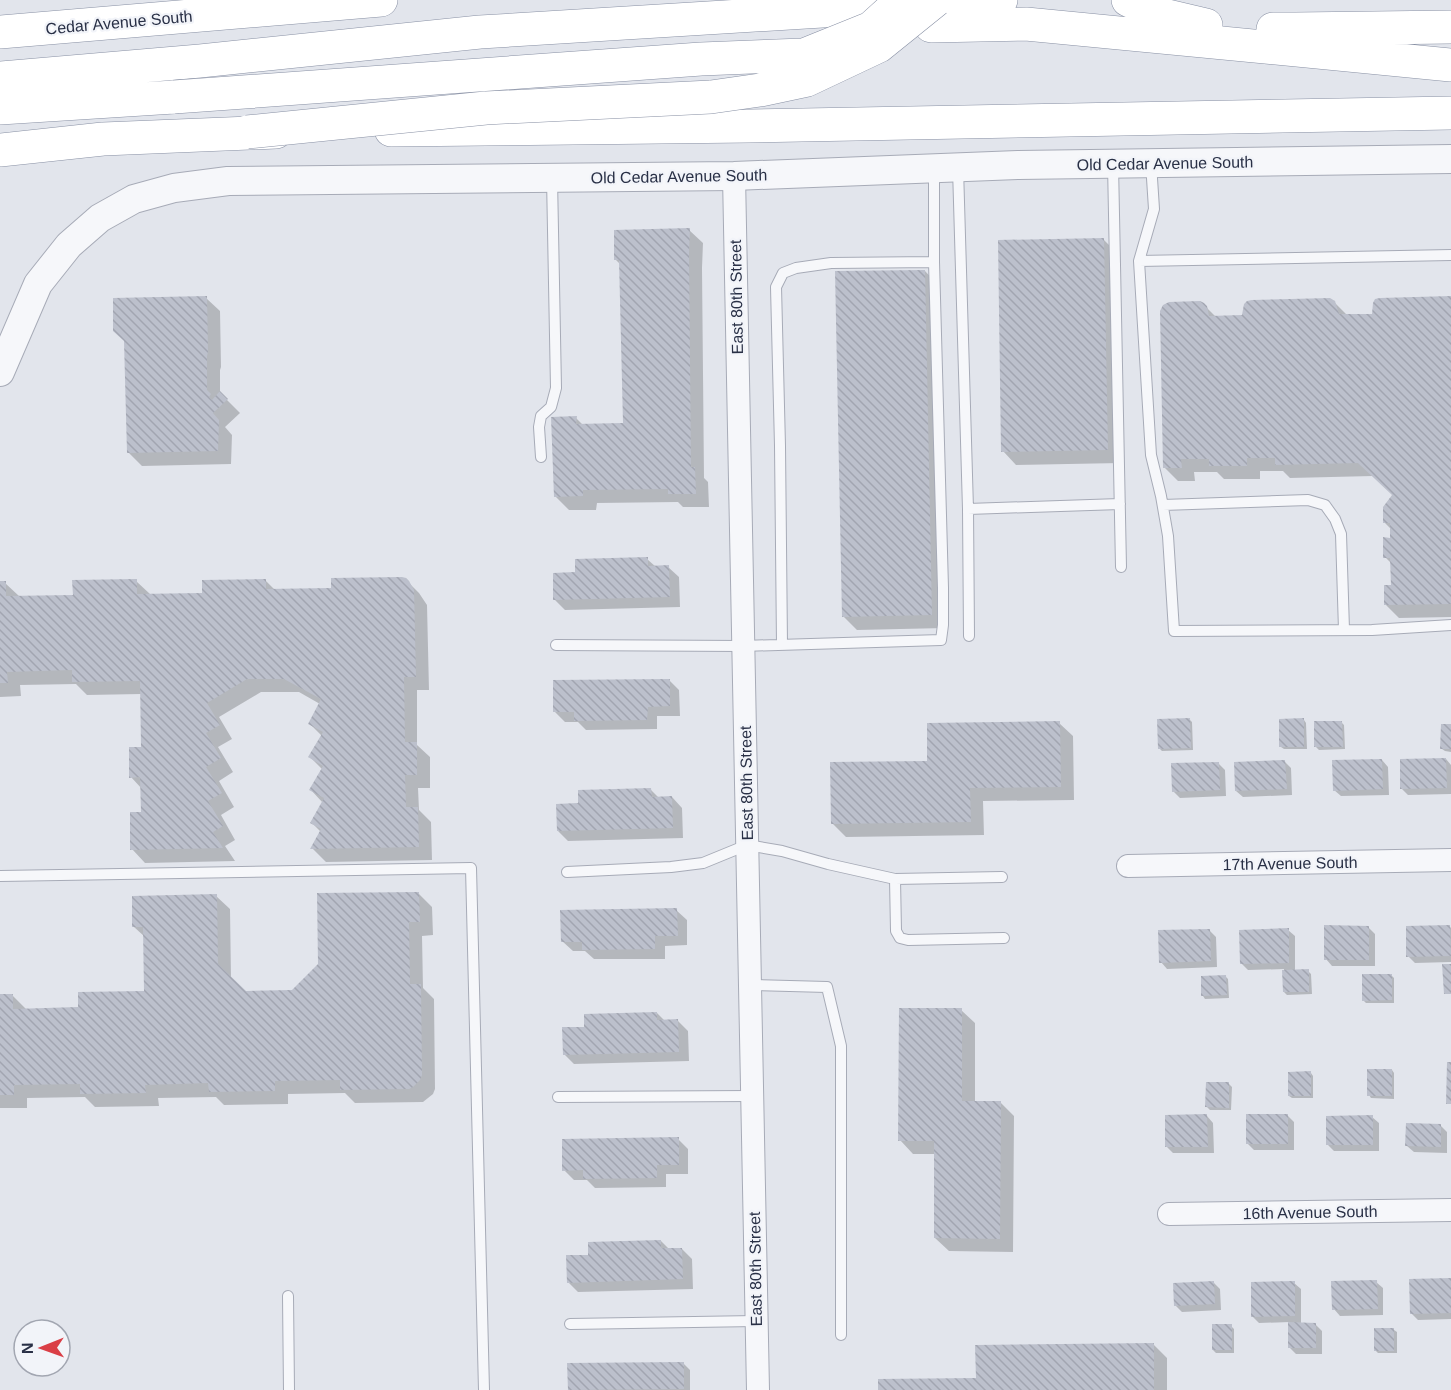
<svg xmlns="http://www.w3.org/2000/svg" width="1451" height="1390" viewBox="0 0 1451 1390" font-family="Helvetica,sans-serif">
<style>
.shadow{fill:#0003}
.building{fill:url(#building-back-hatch)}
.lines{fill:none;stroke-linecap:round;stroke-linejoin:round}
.service-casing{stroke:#a7abb7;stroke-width:12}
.minor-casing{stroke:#a7abb7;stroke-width:24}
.tertiary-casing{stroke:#a7abb7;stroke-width:30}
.motorway-casing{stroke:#8890a4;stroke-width:34}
.service{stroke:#f6f7fa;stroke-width:10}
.minor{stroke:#f6f7fa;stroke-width:22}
.tertiary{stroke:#f6f7fa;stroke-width:28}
.motorway{stroke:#fff;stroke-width:33}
.motorway-bridge-casing{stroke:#8890a4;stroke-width:34;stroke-linecap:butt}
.motorway-bridge{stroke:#fff;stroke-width:33}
.labels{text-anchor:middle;stroke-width:4.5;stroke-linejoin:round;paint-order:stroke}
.street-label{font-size:16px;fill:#293046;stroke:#f2f4f9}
</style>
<defs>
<pattern id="building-back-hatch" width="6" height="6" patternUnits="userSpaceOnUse" patternTransform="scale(1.5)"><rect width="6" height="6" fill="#bcc0cc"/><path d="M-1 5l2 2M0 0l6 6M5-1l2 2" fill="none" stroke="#a2a5b1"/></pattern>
</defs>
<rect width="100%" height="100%" fill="#e2e5ec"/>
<path class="shadow" d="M689,230L703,243L702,268L704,478L708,482L709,507H683L678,502L597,503L596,510H569L555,496L576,418L583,425L625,424L621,265L615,259Z
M1103,239L1117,253L1121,463L1016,465L1003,451Z
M925,271L938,285L945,628L857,630L843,616Z
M206,298L220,311L221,367L220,370V393L240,413L225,427L232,435L231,464L142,466L128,452Z
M1451,298V617L1399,618L1386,605L1392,586V564L1385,557L1391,539V529L1385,523L1393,495L1373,476L1290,478L1283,471H1260V479H1224L1217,472H1194L1195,481H1178L1164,467L1203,304L1217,318L1244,317L1334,302L1347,315H1373Z
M647,559L656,567H668L679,577L680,607L565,610L555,600L577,574Z
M405,579L419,593L427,605L429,690H417V745L430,757V788H418L419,810L431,822L432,860L326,862L312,848L321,832L312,823L323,803L311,790L322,769L310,757L322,736L310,724L320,704L299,692H261L219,717L232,739L218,747L233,772L219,781L234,807L221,815L235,840L225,846L235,861L145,863L132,849L143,813L142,789L131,777L142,748L141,694L87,695L76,684L20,685L21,696L0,697V583H5L19,596L74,597L136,581L150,594L204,595L265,580L275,590L333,589Z
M669,680L679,690L680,716H657V729L586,730L578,722H565L555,712Z
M1189,719L1192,722L1193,750L1162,751L1159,748Z
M1304,720L1306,723L1307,749H1284L1281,747Z
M1341,722L1344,725L1345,749L1319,750L1316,747Z
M1059,723L1073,736L1074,800L983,801L984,835L846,837L832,823L929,762Z
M1451,726V752L1445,751L1442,749Z
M1446,759L1451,765V794L1408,795L1402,789Z
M1382,760L1388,767L1389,795L1341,796L1334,790Z
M1285,762L1291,768L1292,795L1243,797L1236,791Z
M1218,763L1225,770L1226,796L1180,798L1173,791Z
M651,790L659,798L672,797L682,808L683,838L568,841L558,831L580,805Z
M418,893L432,907L433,935L422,936L423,988L434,999L435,1089L433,1094L423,1102L355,1103L345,1093L288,1094V1104L224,1105L216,1097L158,1098L159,1106L95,1107L85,1097L27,1098V1108H0V995H12L26,1009H80L146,993L145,937L134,927L216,896L230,909L231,979L245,992H293Z
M676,910L687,920V945L665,946V959H594L585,951H573L562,941Z
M1449,926L1451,928V962L1415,963L1408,956Z
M1368,927L1375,934V966H1332L1326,959Z
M1209,930L1216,937L1217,967L1167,969L1161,962Z
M1288,930L1295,936V971H1308L1311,974L1312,994L1287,995L1284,992V969L1248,970L1241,963Z
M1391,975L1394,978V1003H1366L1363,1000Z
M1225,976L1228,979L1229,998L1205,999L1203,996Z
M961,1010L975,1023V1102H1000L1014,1116L1013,1252L949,1251L935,1238L936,1154H913L900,1140Z
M657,1013L665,1021H678L688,1031L689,1061L574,1064L564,1054L586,1028Z
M1392,1070L1394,1073V1099L1371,1098L1369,1095Z
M1311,1073L1313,1076V1098H1292L1289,1096Z
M1229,1084L1232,1087L1231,1110H1210L1207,1107Z
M1207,1116L1213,1123L1214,1153H1173L1167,1147Z
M1288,1116L1294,1122V1150H1254L1247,1143Z
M1372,1117L1379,1123V1151H1334L1328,1145Z
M1440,1125L1447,1132V1153L1414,1152L1407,1146Z
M678,1139L688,1149V1174H666V1187L595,1188L587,1180H574L564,1170Z
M661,1241L669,1249H682L692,1259L693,1289L578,1292L568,1282L590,1256Z
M1451,1280V1319L1418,1320L1411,1313Z
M1376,1282L1383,1288V1315L1340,1316L1334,1309Z
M1214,1283L1220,1289L1221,1310L1182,1312L1175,1305Z
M1294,1283L1301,1289V1324H1315L1322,1331V1354H1296L1290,1348V1322L1259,1323L1253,1317Z
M1231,1326L1234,1329V1353H1216L1213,1350Z
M1394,1330L1397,1332V1353H1378L1375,1350Z
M1153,1344L1167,1358V1390H880L978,1379Z
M683,1363L690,1370V1390H569V1365Z"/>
<path class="building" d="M690,228L689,253L691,467H695L696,494H668V489L583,490V496L554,497L551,417L577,416L576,424L623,423L619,260H614V230Z
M1104,238L1108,450L1001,452L998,240Z
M925,270L932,615L842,617L835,271Z
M207,296L208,352L207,356V390L211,394L209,397L212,400L220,391L228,399L213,413L219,420L218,451L127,453L124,341L113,331V298Z
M1451,296V604L1384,605V585H1391L1390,558H1383V537L1390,538V523H1383V507L1392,495L1358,463L1275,465V458H1247V466H1209V459H1181L1182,468H1163L1160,311L1163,305L1169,302L1200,301L1204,303L1207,306L1209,316L1242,315L1244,304L1247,301L1252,300L1330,298L1335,301L1339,314H1372L1373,303L1375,299L1380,298Z
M648,557V566L669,565L670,597L553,600V573L575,572V559Z
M402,577L406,578L409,581L414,590L416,677H404L405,742H417V775H405L406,807H418L419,847L310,849L321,829L310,823L324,798L309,790L323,766L308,757L323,732L308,724L321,699L284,679H247L207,703L220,725L206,733L221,758L206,767L222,793L208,801L223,826L213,832L223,848L130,850V812H141L140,777L129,778V747H141L140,681L72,682V670L7,672L8,683H0V581H6V596L73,595L72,580L137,579V594L202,593V580L266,579V589L331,588V578Z
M670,679V706L648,707L647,720L574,721V712H553V680Z
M1190,718L1191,748L1158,749L1157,719Z
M1304,718V747H1279V719Z
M1060,721L1061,787L970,788L971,822L831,824L830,762L927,761V723Z
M1314,721H1342L1343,747H1314Z
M1441,724H1451V749H1440Z
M1446,758L1447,788L1400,789V759Z
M1382,759L1383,789L1333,791L1332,760Z
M1285,760L1287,789L1235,791L1234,762Z
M1219,762L1220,790L1172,792L1171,763Z
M651,788L652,797L672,796L673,828L557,831L556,804L578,803V790Z
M419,892L420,922H409L410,984H421L422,1075L420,1080L413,1087L409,1089L340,1090V1080L275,1081V1091L209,1092L208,1083L145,1085L146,1093L80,1094V1084L14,1085V1095H0V994H13V1009L78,1007V992L144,991L143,927H132V896L217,894L218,964L246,991L292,990L318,964L317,893Z
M677,908L678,936H655V949L582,950V942H561L560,910Z
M1324,925L1369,926V960H1324Z
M1450,925L1451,956L1406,957V926Z
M1289,928V963L1240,964L1239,930Z
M1210,929L1211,961L1159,963L1158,930Z
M1442,964H1451V994H1444Z
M1309,969V992H1283L1282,970Z
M1362,974H1392V1000L1362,1001Z
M1226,975L1227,995L1201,996V976Z
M899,1008H962V1101H1001L1000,1239L934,1238V1141H898Z
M657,1012V1020L678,1019L679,1052L563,1055L562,1027H584V1014Z
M1447,1062H1451V1104H1446Z
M1367,1069H1392V1096H1367Z
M1311,1071V1096H1288V1072Z
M1206,1082H1229V1108L1205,1107Z
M1207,1114L1208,1147H1165V1115Z
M1246,1114H1288V1144H1246Z
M1373,1115V1145H1326V1116Z
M1406,1123L1441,1124V1147L1405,1146Z
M679,1137V1165H657V1178L583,1179V1170L562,1171V1139Z
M661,1240V1248H682L683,1279L567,1283L566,1255H588V1242Z
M1451,1278V1313L1410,1314L1409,1279Z
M1377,1280L1378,1309L1332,1310L1331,1281Z
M1214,1281L1215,1304L1174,1306L1173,1283Z
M1295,1281V1316L1251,1317V1282Z
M1288,1322L1316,1323V1348H1288Z
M1212,1324H1232V1350H1212Z
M1374,1328H1394V1351H1374Z
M1154,1343V1390H878V1379L976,1378L975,1345Z
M684,1362V1389L568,1390L567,1363Z"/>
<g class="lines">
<defs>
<path id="service" d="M1151,163L1154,209L1139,261L1151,455L1161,496L1168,536L1174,631L1372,630L1451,625
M1113,164L1121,567
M958,168L968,509L969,636
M1139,261L1451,255
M541,457L539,427L541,416L551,407L556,388L552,178
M1163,505L1308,500L1325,505L1335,519L1341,534L1344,630
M968,509L1120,504
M556,645L743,646L941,640L943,625V588L934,262V169
M782,645L780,446L776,287L783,273L796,268L831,263L934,262
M567,872L671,867L703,863L747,845L782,851L828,864L895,879L1002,877
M0,876L471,868L484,1390
M895,879L896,931L900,938L908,940L1004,938
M750,985L827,987L841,1046V1335
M558,1097L752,1096
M288,1296L289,1390
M570,1324L756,1321"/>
<path id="minor" d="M734,176L758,1390
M1128,866L1451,860
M1169,1214L1451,1210"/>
<path id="tertiary" d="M0,372L38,284L69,245L100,218L134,199L174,188L228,181L734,176L1018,165L1451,159"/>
<path id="motorway" d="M1128,0L1159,14L1206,25
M931,26L1026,24L1451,65
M1273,29H1295L1451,27
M0,32L381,0
M0,78L200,61L480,32L1001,0
M0,108L174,97
M391,130L750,126L1451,113
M0,150L103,139L276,132"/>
</defs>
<use href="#service" class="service-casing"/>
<use href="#minor" class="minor-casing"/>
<use href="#tertiary" class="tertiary-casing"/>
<use href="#motorway" class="motorway-casing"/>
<use href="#service" class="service"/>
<use href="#minor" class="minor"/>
<use href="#tertiary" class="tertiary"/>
<use href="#motorway" class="motorway"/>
<defs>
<path id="motorway-bridge" d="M174,97L701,59L804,55L871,28L902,0
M247,132L486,108L711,97L760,90L807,80L879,46L936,0"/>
</defs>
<use href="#motorway-bridge" class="motorway-bridge-casing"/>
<use href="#motorway-bridge" class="motorway-bridge"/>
</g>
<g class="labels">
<g class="street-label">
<text transform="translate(119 22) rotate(-5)" y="6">Cedar Avenue South</text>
<text transform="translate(1165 163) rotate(-1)" y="6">Old Cedar Avenue South</text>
<text transform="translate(679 176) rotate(-1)" y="6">Old Cedar Avenue South</text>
<text transform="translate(736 297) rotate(-91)" y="6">East 80th Street</text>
<text transform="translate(746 783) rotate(-91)" y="6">East 80th Street</text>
<text transform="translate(1290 863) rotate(-1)" y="6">17th Avenue South</text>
<text transform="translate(1310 1212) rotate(-1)" y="6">16th Avenue South</text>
<text transform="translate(755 1269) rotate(-91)" y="6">East 80th Street</text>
</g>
</g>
<g transform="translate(42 1348) rotate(269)"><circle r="28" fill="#f2f4f9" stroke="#a2a6b1" stroke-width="1.5"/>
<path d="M0-4.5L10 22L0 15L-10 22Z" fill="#da3e46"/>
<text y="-9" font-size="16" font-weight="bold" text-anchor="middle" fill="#293046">N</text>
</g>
</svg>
